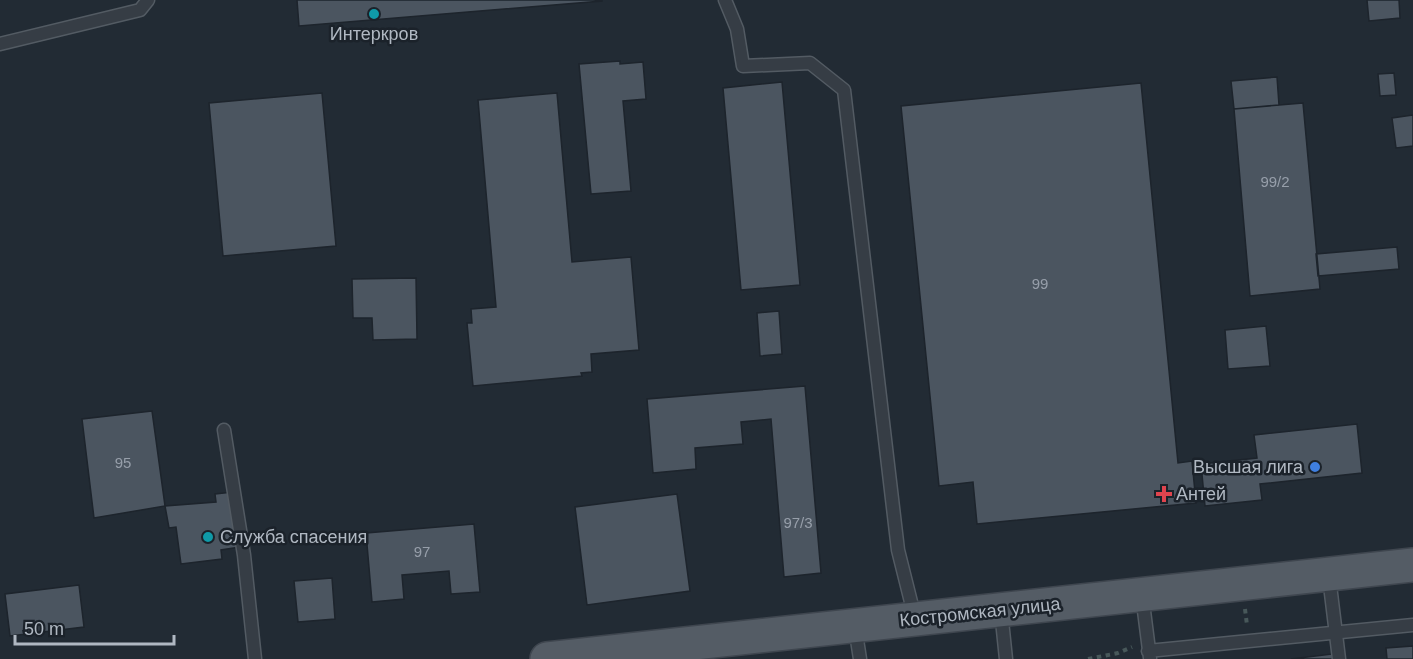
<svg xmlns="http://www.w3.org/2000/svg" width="1413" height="659" viewBox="0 0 1413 659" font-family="Helvetica,sans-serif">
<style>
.building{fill:#4b5560;stroke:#1d242c;stroke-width:1.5}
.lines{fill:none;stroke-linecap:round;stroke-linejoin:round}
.lane-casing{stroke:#535b63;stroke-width:15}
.primary-casing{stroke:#3f464f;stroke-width:36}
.path{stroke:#48585a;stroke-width:4;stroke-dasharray:4.5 4.5;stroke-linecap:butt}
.lane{stroke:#363d45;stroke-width:12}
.primary{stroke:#545c65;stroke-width:33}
.culture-dot{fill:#0f9aa8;stroke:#1b222a;stroke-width:2}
.shop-dot{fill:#3f7fe0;stroke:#1b222a;stroke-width:2}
.health-dot{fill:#e0444e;stroke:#1b222a;stroke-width:2}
.labels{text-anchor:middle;stroke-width:5;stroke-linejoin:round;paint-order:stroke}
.number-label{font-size:15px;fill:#979faa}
.poi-label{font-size:18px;fill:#b0b8c2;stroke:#1b222a;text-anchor:start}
.street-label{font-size:18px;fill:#b0b8c2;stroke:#1b222a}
</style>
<rect width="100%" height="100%" fill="#222b34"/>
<path class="building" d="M297,0H602V1L299,26Z
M1367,0H1399L1400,18L1369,21Z
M620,61V64L643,62L646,99L623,101L631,191L591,194L579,64Z
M1394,73L1396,95L1380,96L1378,74Z
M1277,77L1279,105L1234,109L1231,81Z
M782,82L800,285L741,290L723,88Z
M1141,83L1178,463L1192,461L1196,503L977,524L973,482L939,486L901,106Z
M322,93L336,246L223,256L209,103Z
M557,93L572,262L631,257L639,350L591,354L592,372L581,373L582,376L473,386L467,323H472L471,309L496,307L478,100Z
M1303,103L1320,289L1250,296L1234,109Z
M1413,115V146L1396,148L1392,118Z
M1397,247L1399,269L1318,276L1316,254Z
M416,278L417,339L373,340L372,318H353L352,279Z
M779,311L782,354L760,356L757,313Z
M1266,326L1270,366L1228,369L1225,330Z
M805,386L821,573L784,577L771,419L741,422L743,444L695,448L696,469L653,473L647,399Z
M152,411L165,506L94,518L82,419Z
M1357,424L1362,473L1260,484L1262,500L1205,506L1201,464L1257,458L1254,435Z
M233,492L240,547L221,550L222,559L181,564L176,527L169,528L165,506L216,502L215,494Z
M677,494L690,591L587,605L575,507Z
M474,524L480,592L451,594L449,571L402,575L404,599L372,602L366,533Z
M332,578L335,619L298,622L294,581Z
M79,585L84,627L10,636L5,594Z
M1413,646V659H1387L1386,648Z
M1332,654L1333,659H1291Z"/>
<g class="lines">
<defs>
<path id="lane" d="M725,0L737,29L743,66L810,63L844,90L898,550L915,618
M0,44L140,10L148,0
M224,430L244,555L255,659
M1329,577L1339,659
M1142,595L1150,658
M1001,611L1006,659
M855,627L860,659
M1148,651L1413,625"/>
<path id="primary" d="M547,659L1413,565"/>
</defs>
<use href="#lane" class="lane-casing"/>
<use href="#primary" class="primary-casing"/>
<path class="path" d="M1245,609L1247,625
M1088,659L1118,653L1132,647"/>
<use href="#lane" class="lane"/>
<use href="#primary" class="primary"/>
</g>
<g class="culture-dot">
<circle cx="374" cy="14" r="6"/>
<circle cx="208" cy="537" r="6"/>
</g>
<circle class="shop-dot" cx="1315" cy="467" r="6"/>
<path class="health-dot" d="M1161 485h6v6h6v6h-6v6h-6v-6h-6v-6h6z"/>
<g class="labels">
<g class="number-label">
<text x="1275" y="187">99/2</text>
<text x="1040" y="289">99</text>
<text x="123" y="468">95</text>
<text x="798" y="528">97/3</text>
<text x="422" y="557">97</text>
</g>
<g class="poi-label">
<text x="374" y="40" text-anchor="middle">Интеркров</text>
<text x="1303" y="473" text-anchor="end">Высшая лига</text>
<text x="1176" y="500">Антей</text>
<text x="220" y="543">Служба спасения</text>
</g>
<g class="street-label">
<text transform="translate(980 612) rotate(-6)" y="6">Костромская улица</text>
</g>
</g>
<path d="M15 635v9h159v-9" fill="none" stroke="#b0b8c2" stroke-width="3"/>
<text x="24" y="635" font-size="18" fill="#b0b8c2" stroke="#1b222a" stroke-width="4.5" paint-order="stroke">50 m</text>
</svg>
